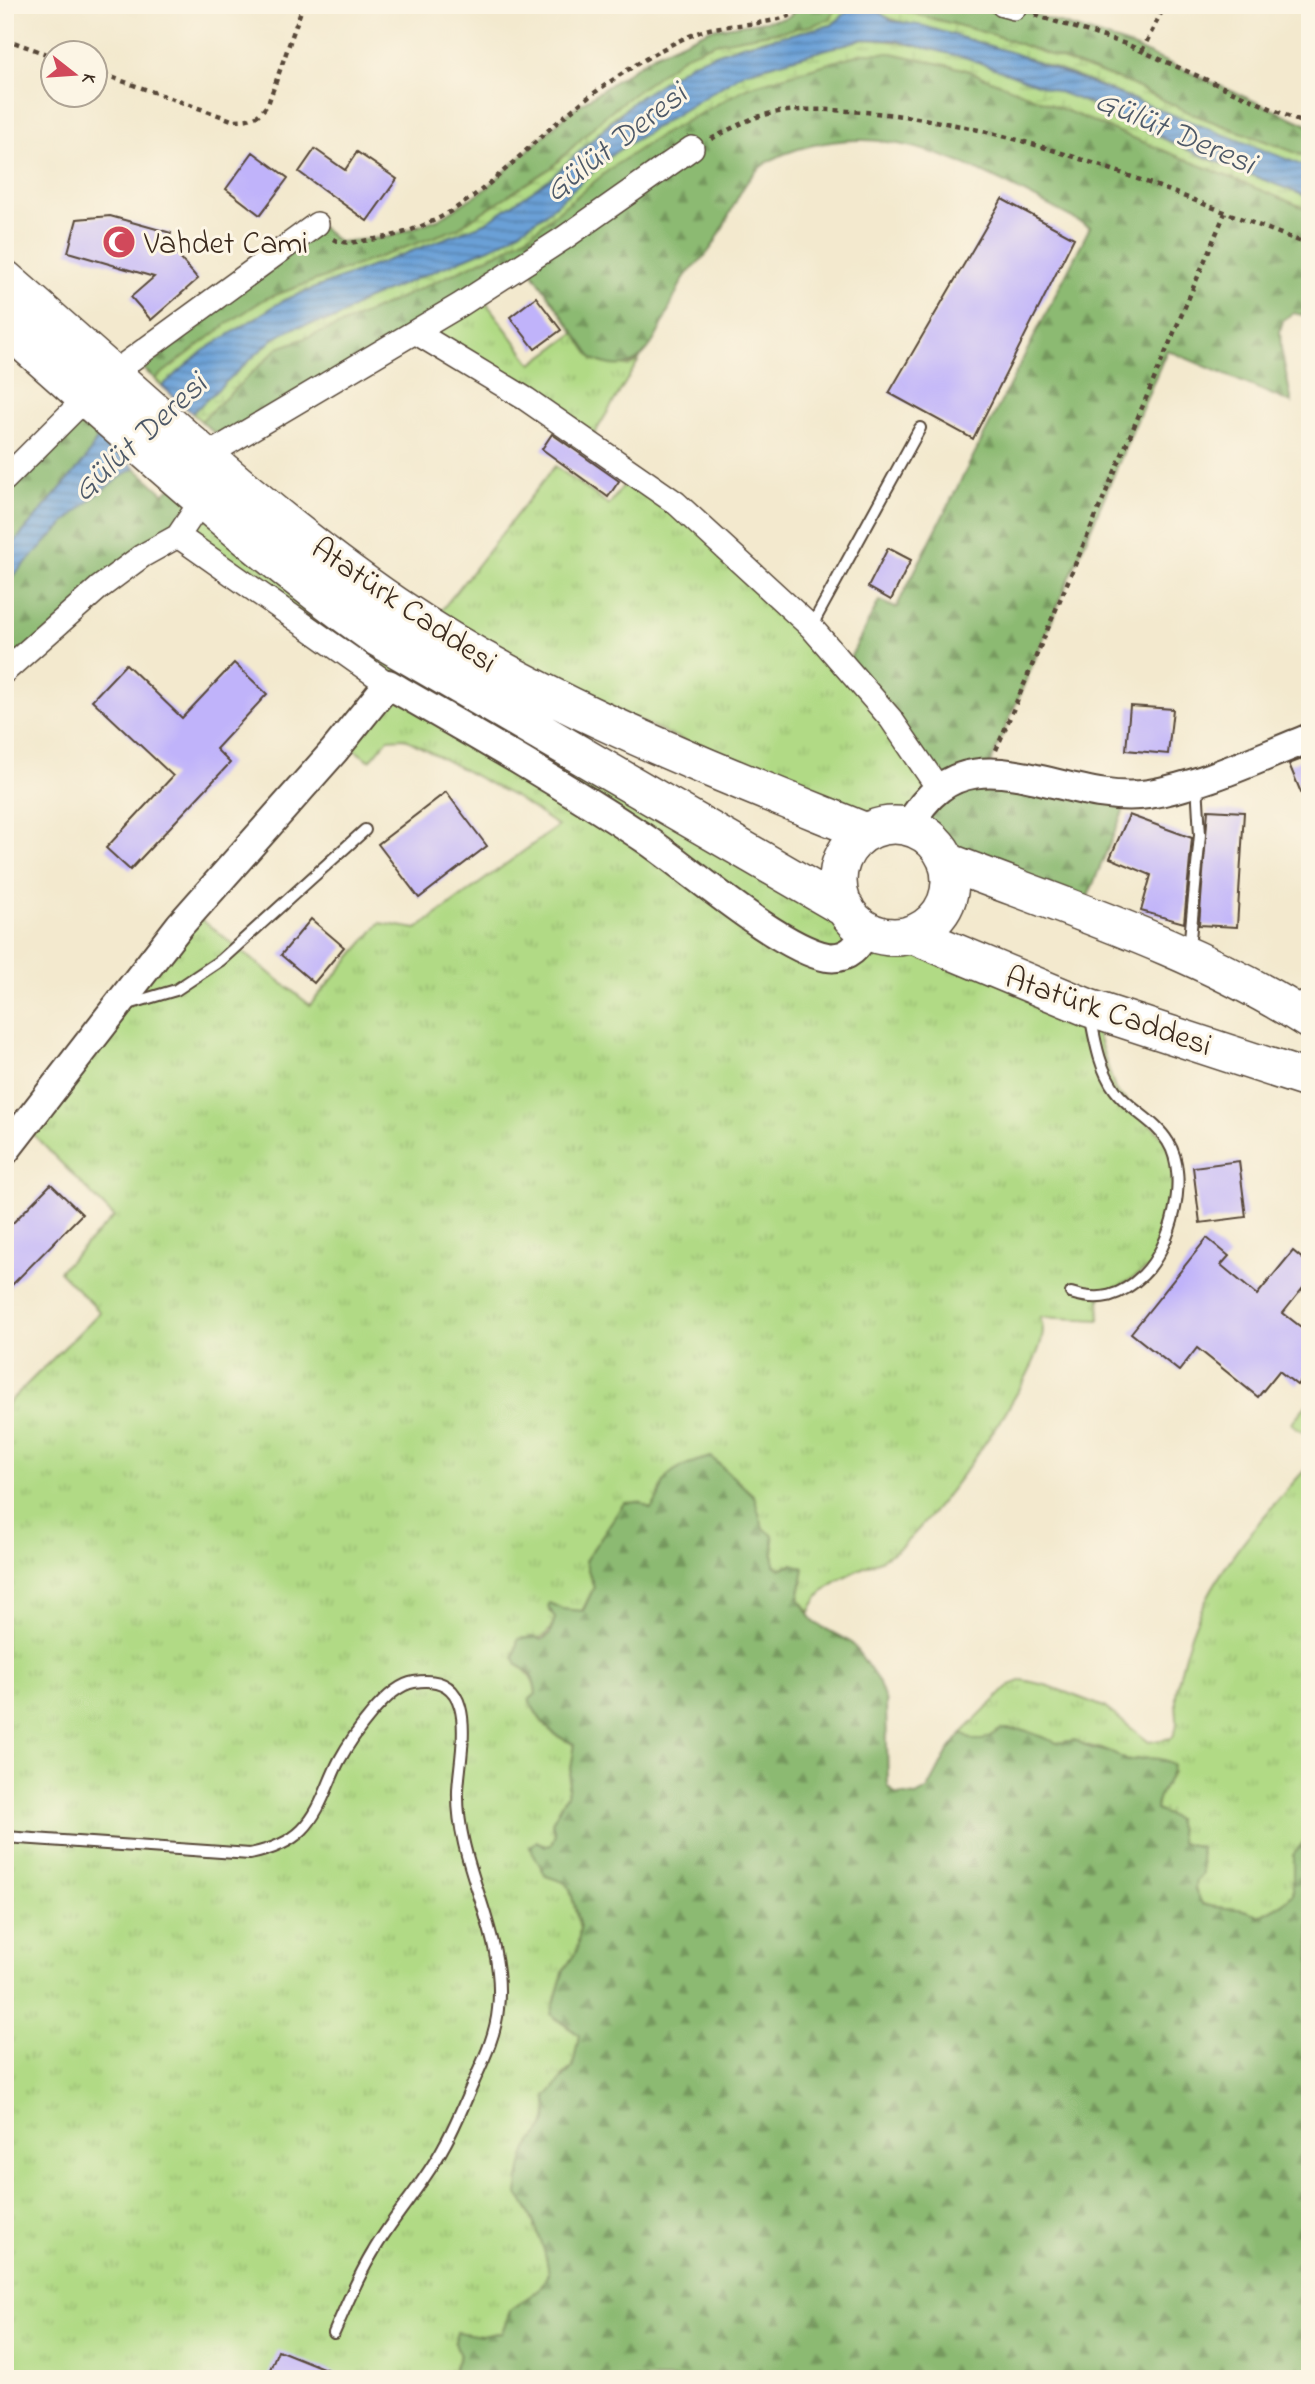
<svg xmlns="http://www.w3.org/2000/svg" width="1315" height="2384" viewBox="0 0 1315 2384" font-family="'Indie Flower',sans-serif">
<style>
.grass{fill:url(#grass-tufts);stroke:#768252;stroke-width:2}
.forest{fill:url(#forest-firs);stroke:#647248;stroke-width:2}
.wetland{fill:url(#wetland-marsh);stroke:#768252;stroke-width:2}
.water{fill:url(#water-rules);stroke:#52657a;stroke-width:2}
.building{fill:#c0b3fa}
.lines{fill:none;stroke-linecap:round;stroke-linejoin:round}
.service-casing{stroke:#574738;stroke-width:14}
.minor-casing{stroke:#574738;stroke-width:26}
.tertiary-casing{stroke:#574738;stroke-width:32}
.trunk-casing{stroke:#574738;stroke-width:40}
.path{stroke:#574738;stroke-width:4.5;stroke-dasharray:5 5;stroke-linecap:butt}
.service{stroke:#fff;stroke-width:10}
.minor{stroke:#fff;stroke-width:23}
.tertiary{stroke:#fff;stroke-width:28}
.trunk{stroke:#fff;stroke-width:37}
.labels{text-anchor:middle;stroke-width:6;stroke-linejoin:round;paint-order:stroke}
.poi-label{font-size:32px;fill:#3b2a1e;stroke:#fcf5e5;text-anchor:start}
.street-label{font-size:32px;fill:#3b2a1e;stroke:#fcf5e5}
.water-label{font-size:33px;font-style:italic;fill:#4e5968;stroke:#fcf5e5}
</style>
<defs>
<pattern id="grass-tufts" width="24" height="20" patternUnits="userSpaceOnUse" patternTransform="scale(1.75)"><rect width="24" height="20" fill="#b1da85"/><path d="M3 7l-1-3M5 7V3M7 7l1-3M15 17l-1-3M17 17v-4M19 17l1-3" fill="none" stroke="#99bb72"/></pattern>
<pattern id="forest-firs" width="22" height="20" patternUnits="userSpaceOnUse" patternTransform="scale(1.75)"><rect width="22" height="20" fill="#8cba72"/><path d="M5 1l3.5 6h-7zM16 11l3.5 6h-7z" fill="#74975d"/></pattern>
<pattern id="wetland-marsh" width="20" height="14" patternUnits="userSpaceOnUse" patternTransform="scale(1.75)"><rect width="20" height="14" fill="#b1da85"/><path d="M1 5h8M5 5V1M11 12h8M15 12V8" fill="none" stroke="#99bb72"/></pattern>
<pattern id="water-rules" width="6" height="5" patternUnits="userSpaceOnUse" patternTransform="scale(1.75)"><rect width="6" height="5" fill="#6aa0d7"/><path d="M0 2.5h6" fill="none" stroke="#5883ae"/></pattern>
</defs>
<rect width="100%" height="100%" fill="#fcf5e5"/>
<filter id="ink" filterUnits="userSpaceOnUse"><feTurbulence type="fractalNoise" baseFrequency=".0143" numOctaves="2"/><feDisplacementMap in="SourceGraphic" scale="14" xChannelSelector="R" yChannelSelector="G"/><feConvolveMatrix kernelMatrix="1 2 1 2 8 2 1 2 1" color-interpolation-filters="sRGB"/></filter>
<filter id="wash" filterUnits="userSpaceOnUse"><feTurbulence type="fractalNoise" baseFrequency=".00686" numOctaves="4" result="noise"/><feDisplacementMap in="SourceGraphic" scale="28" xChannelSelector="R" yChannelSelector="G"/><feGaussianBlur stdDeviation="1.57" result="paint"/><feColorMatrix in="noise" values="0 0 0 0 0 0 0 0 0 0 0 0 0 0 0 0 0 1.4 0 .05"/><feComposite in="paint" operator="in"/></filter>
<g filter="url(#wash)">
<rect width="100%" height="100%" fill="#f3e9ce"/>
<path class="grass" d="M479,293L532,364L575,333L593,359L628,366L639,360L590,441L415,332Z
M555,466L609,505L633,472L811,627L938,788L898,825L876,827L429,626Z
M202,500L309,589L874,933L899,937L1089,1008L1115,1090L1169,1143L1175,1203L1151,1267L1100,1298L1099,1320L1040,1317C1043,1324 1044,1330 1042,1338C1032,1385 940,1511 903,1545C875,1570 824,1573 810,1612L799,1599L803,1581L793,1564L780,1569L774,1565L773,1535L763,1529L754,1496L711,1457C698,1462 674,1466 666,1479C660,1489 659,1499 651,1509L624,1504L585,1561L594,1587L582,1611L550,1610L555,1618C548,1640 540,1640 518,1639C508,1675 533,1661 536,1694L529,1700C540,1722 550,1736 575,1744L567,1795L552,1822L555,1834L551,1845L545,1846L546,1876L565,1882L570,1889L580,1928L577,1951L564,1970L555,1999L554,2018L579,2035L573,2067L564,2074L547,2104L551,2113L543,2133L528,2148L524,2201L545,2250L549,2272L539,2290L511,2309L502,2332L455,2343L460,2356L449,2379H5V1406L100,1312L59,1271L114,1217L25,1126L192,912L310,1005L380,923L417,929L558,826L515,797L404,738L388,739L370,761L342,741L388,685L178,536Z
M1310,1401V1438L1291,1423Z
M1310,1464V1834L1293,1855V1894L1283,1904L1259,1917C1245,1906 1219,1910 1202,1904L1195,1889V1880C1206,1872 1200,1858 1200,1847L1181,1842L1170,1818L1156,1810L1159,1794L1173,1772C1156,1761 1147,1756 1127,1761L1102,1749L1070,1741L1057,1743L1024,1730L1002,1729L983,1740H974L962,1733L1010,1685L1023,1680L1049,1686L1104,1707L1149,1742L1172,1738C1181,1724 1175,1711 1176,1696C1178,1679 1183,1661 1188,1644C1210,1572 1261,1519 1310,1464Z"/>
<path class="forest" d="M805,5H839L830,19L810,26L742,38L608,113L551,168L456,229L265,299L227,324L155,379L131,358L317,224L339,242L389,237L440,218L487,188L572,110L654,55L711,29L786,18Z
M893,5L1014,8L1126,44L1310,126V158L1192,114L1128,83L994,35L900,10Z
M863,53H892L964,69L1310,210V317L1294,313L1283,320L1280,332L1281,349L1292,403L1167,350L987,771L1121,795L1123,812L1081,913L943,852L919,830L938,788L846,666L879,601L896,608L1090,227C1022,193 942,142 864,140C833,139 788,147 762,166C737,185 728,226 709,251C702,261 691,267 684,278C662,314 652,388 593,359L526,263L225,443L201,421L278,348L343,324L502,251L533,232L611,168L656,138L748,87Z
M73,411L99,435L86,459L5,553V479Z
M135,468L164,494L179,480L202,500L5,671V584C46,543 85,497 135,468Z
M711,1457L754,1496L763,1528L773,1535L774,1565L780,1569L793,1564L804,1568L799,1598L815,1623L852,1643L878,1681L886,1703L888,1786L895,1794L916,1796L928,1789L948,1751L962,1733L974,1740H983L1002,1729L1024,1730L1057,1743L1075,1740L1091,1748L1114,1753L1127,1761C1141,1758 1162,1755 1173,1765C1172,1781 1156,1792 1156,1810L1176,1819L1181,1842L1200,1847L1202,1874L1196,1880L1195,1889L1202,1904C1223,1911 1241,1904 1259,1917L1283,1904L1293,1894V1855L1310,1834V2379H449L460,2356L455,2343L457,2332L481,2336L502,2332L511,2309L539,2290L549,2272C545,2249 532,2211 517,2193C520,2179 521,2159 528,2148C543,2125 552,2128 546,2097L573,2067L579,2035L551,2014L564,1970L577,1951L580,1928L570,1888L564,1882L546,1876L530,1847L537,1841L545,1846L551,1845L555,1834L552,1822L567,1795L575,1744C550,1735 541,1723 529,1700L536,1694C535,1679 531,1671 517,1665L514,1658L518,1639L533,1637L542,1640L550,1634L555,1618L548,1606L550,1603L562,1609L583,1611L594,1587L585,1561L624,1503L640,1502L651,1509C660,1499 660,1489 666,1479C674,1466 698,1461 711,1457Z"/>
<path class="wetland" d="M839,5H847V12L832,25L742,45L693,62L614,117L588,145L551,178L485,223L284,300L203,351L162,386L155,379L227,324L265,299L456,229L551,168L608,113L684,56L715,43L810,26L830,19Z
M869,5H893L901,10L994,35L1128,83L1192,114L1310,158V169C1197,130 1089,75 974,41C950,34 882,23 869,5Z
M863,39C975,44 1089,105 1190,151C1229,168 1271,181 1310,198V210L964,69L892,53H863L748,87L656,138L611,168L533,232L502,251L343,324L278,348L201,421L192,413L274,338L296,327L335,319L365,300L501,243L545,214L614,153L745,72Z"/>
<path class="water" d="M847,5H869L892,21L924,26L1013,53L1289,160L1310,169V198L1191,151L1088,103L967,58L893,40L863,39L745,72L614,153L545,214L501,243L365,300L335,319L296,327L274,338L192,413L162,386L203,351L284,300L485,223L551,178L635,100L693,62L742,45L832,25L847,12Z
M99,435L135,468C85,497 46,543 5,584V553L86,459Z"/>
<g id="blocks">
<path class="building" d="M315,149L345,170L357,152L397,179L367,221L299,172Z
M253,152L288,178L260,215L226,189Z
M1002,199L1074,238L973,439L889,393Z
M110,216L171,233L168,244L198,279L151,320L131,297L154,277L68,252L77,219Z
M536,297L561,330L535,349L510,317Z
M552,434L619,481L608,497L542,449Z
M888,548L911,560L891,600L868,587Z
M234,663L267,694L216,749L230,763L130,870L106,848L173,776L92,700L126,664L182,718Z
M1130,706L1173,709L1168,754L1126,750Z
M1310,756V814L1289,764Z
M446,792L487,846L419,898L378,844Z
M1208,810L1244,812L1237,927L1199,925Z
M1129,815L1192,838L1184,923L1141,911L1151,875L1110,858Z
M311,919L344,947L314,983L281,955Z
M1239,1161L1246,1217L1200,1223L1193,1167Z
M51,1184L82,1214L5,1292V1231Z
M1207,1238L1229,1256L1221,1265L1257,1295L1293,1251L1310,1265V1279L1283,1313L1310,1334V1369L1297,1385L1279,1371L1258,1397L1197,1348L1179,1371L1131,1333Z
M278,2350L348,2378V2379H266Z"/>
</g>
</g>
<g filter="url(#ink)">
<use href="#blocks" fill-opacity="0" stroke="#574738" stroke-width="2"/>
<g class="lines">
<defs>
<path id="service" d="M811,627L920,428
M1189,949L1200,835L1197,783
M125,1005L176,990L221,960L365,830
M1071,1293C1100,1302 1120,1297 1143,1275C1171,1248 1190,1177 1168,1142C1155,1120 1129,1110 1115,1090C1099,1068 1095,1040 1090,1014
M5,1837L250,1854C269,1850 288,1844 302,1830C321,1811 327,1784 339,1761C352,1737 387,1686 414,1682C483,1671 459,1755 458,1791C456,1867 507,1933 498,2009C496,2033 485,2057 475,2079C465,2101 456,2125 444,2146C424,2184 394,2215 373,2252C357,2278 346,2306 334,2333"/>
<path id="minor" d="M1003,5L1014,8
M415,332L526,399L676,503L811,627L891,719L938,788
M113,373L317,224
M206,456L460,305L564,238L692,148
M5,479L86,398
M178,536L388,684
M5,671L99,588L142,556L178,536L202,500"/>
<path id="tertiary" d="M909,826C966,719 1062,808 1149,794C1204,785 1258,758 1310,738
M5,1151L180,925L334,751L388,684C475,734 561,783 644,838C688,868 779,948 827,957C849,960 858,946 868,930"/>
<path id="trunk" d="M5,279C133,390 255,509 395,605C540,704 704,766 866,832
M5,326C126,433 244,543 375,636L846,909
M838 881a56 56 0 1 1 112 0a56 56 0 1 1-112 0Z
M948,862C1070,909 1199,950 1310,1021
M911,934L1089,1008L1310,1080"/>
</defs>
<use href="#service" class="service-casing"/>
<use href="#minor" class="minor-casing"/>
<use href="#tertiary" class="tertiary-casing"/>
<use href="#trunk" class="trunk-casing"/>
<path class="path" d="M1035,15L1126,44L1310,126
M5,39L52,56
M1142,51L1165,5
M94,71L232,120C251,120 257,119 268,104L303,5
M711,139C725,132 739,124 754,118C783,108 818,109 848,111C1009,119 1161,189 1310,245
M333,239C344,245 357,242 369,240C462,228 505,164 572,110C604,84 674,36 714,28C737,24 792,24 805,5
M996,750L1225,213"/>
<use href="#service" class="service"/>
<use href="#minor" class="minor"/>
<use href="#tertiary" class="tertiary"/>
<use href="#trunk" class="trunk"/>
</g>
</g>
<defs>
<symbol id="mosque-disc" viewBox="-11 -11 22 22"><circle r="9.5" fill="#d1495b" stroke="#fcf5e5"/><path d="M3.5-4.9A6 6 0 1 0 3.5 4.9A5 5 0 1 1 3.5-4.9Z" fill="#fff"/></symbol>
</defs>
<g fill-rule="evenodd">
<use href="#mosque-disc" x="100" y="223" width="38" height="38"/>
</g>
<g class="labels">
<g class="poi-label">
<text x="144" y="253">Vahdet Cami</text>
</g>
<g class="street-label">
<text transform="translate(405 604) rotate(34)" y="11">Atatürk Caddesi</text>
<text transform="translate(1109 1010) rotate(19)" y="11">Atatürk Caddesi</text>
</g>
<g class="water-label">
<text transform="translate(1176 130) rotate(23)" y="12">Gülüt Deresi</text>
<text transform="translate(614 141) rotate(-38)" y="12">Gülüt Deresi</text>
<text transform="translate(138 436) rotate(-43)" y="12">Gülüt Deresi</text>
</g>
</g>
<rect width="1315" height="2384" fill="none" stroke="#fcf5e5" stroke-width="28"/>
<g transform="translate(74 74) rotate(107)"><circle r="33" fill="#fcf5e5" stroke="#afa495" stroke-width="2"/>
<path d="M0-5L12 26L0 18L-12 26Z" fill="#d1495b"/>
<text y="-10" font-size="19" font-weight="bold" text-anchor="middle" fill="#3b2a1e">K</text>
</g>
</svg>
